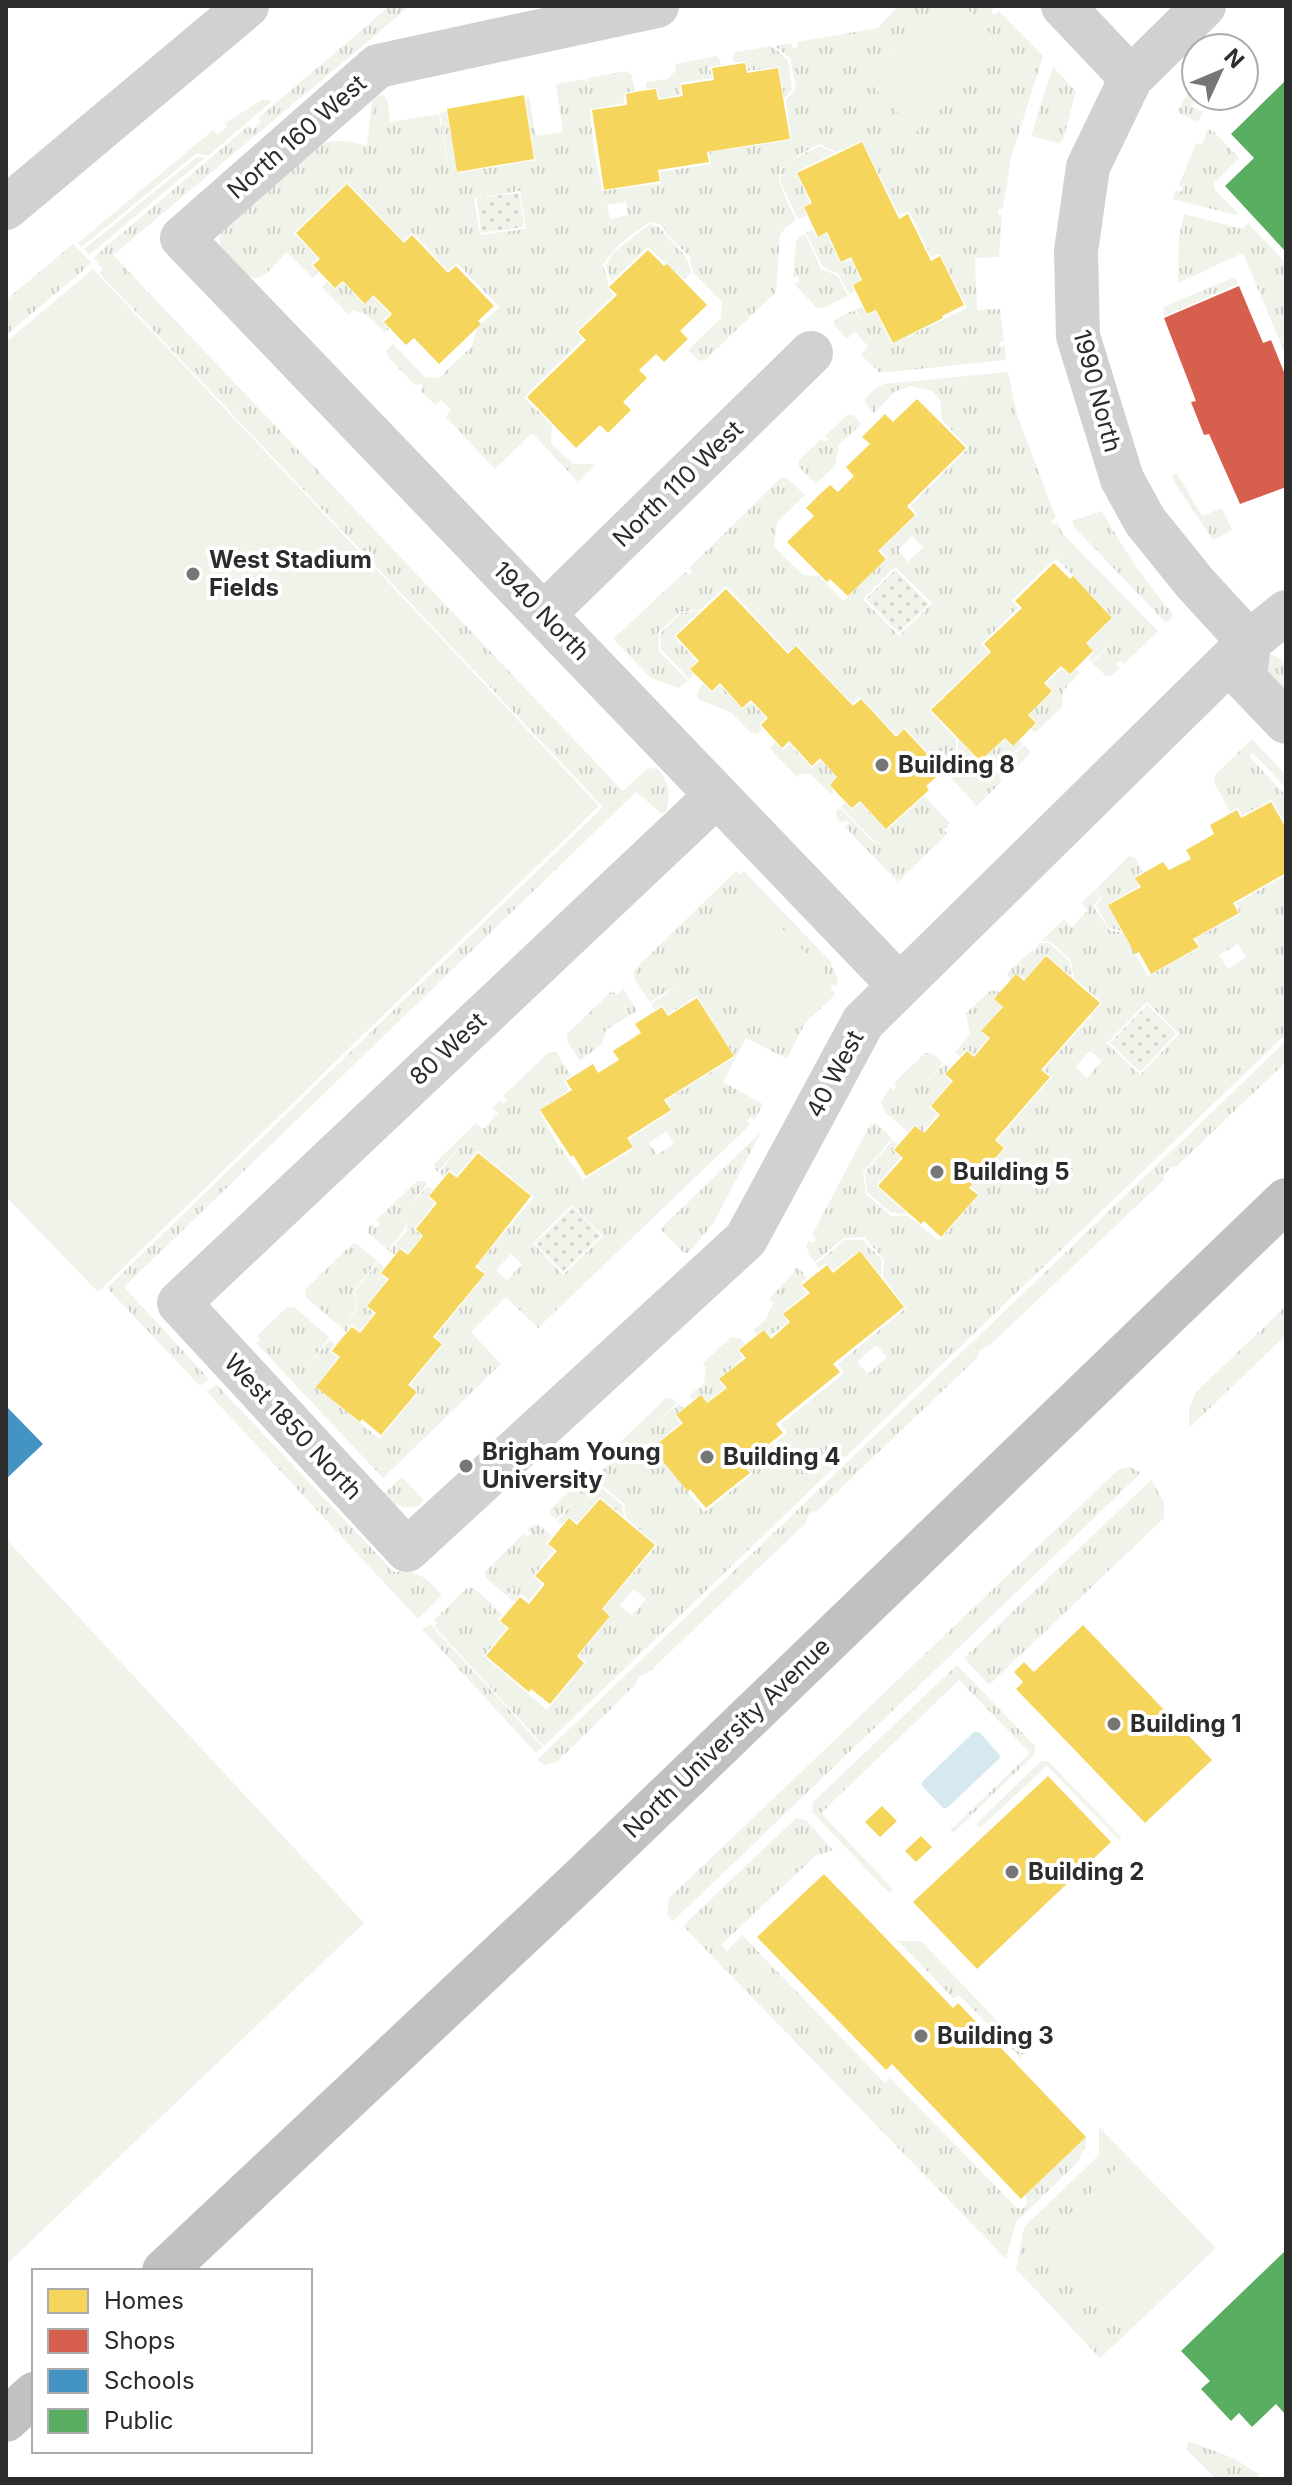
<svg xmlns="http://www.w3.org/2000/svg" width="1292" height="2485" viewBox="0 0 1292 2485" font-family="Inter,sans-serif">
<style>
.grass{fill:url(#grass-tufts);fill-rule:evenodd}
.park{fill:url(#park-dots)}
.pitch{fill:#f0f3ea}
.water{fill:#d6e9f0}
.homes{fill:#f6d55c}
.shops{fill:#d6604d}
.schools{fill:#4393c3}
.public{fill:#5aae61}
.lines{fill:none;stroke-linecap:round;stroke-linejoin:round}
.minor{stroke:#d1d1d1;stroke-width:44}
.tertiary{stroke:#d1d1d1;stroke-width:44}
.trunk{stroke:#c1c1c1;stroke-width:44}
.poi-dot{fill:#767676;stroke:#fff;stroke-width:3}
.labels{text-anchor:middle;stroke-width:8;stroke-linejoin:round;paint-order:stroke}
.street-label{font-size:24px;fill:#2c2c2c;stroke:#fff}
.poi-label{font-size:24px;font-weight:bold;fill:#2c2c2c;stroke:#fff;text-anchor:start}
</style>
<defs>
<pattern id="grass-tufts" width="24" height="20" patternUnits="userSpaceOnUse" patternTransform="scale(2)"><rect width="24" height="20" fill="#f0f3ea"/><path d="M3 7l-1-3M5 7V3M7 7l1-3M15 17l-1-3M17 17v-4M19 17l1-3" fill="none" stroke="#ced0c9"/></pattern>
<pattern id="park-dots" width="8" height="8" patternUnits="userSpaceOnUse" patternTransform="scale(2)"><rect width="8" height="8" fill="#f0f3ea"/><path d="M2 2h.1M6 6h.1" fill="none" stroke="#ced0c9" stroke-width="1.8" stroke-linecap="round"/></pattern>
</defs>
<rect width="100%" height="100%" fill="#fff"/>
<path class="grass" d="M390,6H410L113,255L623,791L648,768L658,769C669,782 670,792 667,810L662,814L636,792L124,1287L209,1379L200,1386L107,1288L603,807L99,273L103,269L93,258L248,126L252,130L261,122L258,118Z
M898,6H940L865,78L1005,49L964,6H994L991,11L994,15L999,11L1043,56L1011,158L1003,208L998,209V214L1002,215L999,257L975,258L977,310L1000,309L1004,341L999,342L1000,347L1005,346L1006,360L880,373L861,355L868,346L855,332L847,339L834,325V320L854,310L862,323L856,309L862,307L867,315L876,311L892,344L967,308L940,254L931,257L909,211L899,215L862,141L836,152L819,144C769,170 773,171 796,220L786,227L780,235L776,292L704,361L698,360L688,350L721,318L722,302L693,272L689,256L667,235L662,225L650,222C631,234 615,246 603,265L609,284L607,287L614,295L576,332L583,339L524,397L552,425L551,443L573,464H596L578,482L532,433L495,469L446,417L451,410L441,400L435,405L420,390L423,386L420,383L416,386L388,357L387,350L393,344L425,377L439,378L472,346L477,328L499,307L457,263L448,271L413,233L403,241L347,182L294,233L318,258L311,265L318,272L313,278L287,252C279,259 268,276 257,278C247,280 222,253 220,244C219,237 221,232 223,225L319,144C337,139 350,141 367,146L372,102L376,96L383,95L388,101L390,122L439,114L451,181L440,113L447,112L457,173L535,160L525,97H529L536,136L563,132L556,84L585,79L586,82L589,81L588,78L627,71L632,75L634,91L624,93V103L590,110L594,149L602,191L661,183L660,172L711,164L709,152L791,140L786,100L796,88L790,58L775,46L791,43L793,49L798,47L797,42L878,28ZM520,191L526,229L480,235L474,198ZM626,202L628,215L610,219L607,205Z
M772,46L788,60L792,89L784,99L779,67L748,71L746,61L733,63V56L736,52Z
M717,56L722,65L710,67L712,78L680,83L681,95L659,99L657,88L646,89V82L668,79L676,70L675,64Z
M1053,67L1076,91L1063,140L1058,143L1031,136Z
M1196,79V96H1201L1191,106L1203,112L1198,122L1177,112Z
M263,99L272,101L208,156L197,153L82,247L78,243L213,130L217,135L227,127L225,123Z
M1208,129L1214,132L1239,158L1214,183V189L1238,213L1236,215L1172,199L1176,190L1181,192L1183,187L1179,185L1196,143L1202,145Z
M820,146L835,153L796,172L810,203L803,207L807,215L798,219L781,183V171L789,161Z
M197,157L205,158L89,255L84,249Z
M1184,214L1242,229L1248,223L1286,263V356L1243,253L1178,283L1179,237Z
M650,224L661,228C673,249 686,246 691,273L684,280L648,247L611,282L606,265L614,252Z
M813,230L817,238L826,233L841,263L851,259L861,280L852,285L855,292L849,294L839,274L823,267L806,233Z
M805,234L821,269L838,276L848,296L823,308H817L796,286L795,284L799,282L798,276L793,278L796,242L798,237Z
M73,244L92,263L6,335V300Z
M1235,277L1238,284L1164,316L1163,307Z
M327,282L336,289L343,282L364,304L372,296L390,314L382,321L389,329L385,333L367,315L353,310L349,315L322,287Z
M1008,372L1017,415L1056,518L1052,520L1053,524L1058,523L1062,533L1158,631L1124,664L1121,660L1116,664L1120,668L1111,676H1106L1092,663L1114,641L1091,662L1088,658L1094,652L1087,643L1113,618L1056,558L1012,600L1018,608L981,644L989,652L929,710L956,739V755L976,774L995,773L1024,745L1029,750V755L1006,777L1002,774L999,777L1002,781L977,806L905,728L896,735L860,697L852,704L797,645L788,652L726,586L700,610L680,612L658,633L659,651L688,681L678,688L651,678L613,639L685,572L689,575L692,572L689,568L782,477L787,478L805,495L777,522L774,547L803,575L819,576L844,601L887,558L880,550L917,514L910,506L968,448L942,420L940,400L932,391L910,386L894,392L874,413L866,404L865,398L877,387L884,384ZM912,536L923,547L908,562L898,550ZM895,567L932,603L899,636L863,599Z
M847,415H853L861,424L839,445L835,466L816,484L799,467V460L821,439L825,442L828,439L825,436Z
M1177,473L1202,516L1222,508L1232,530L1213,540L1174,482L1172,476Z
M1102,511C1123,549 1146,583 1174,615L1166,623L1074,527L1072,521Z
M700,611L674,636L697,661L689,669L694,674L689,679L661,649L660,634L681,613Z
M1271,654L1278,657L1286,665V694L1264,671L1265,657Z
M1062,668L1070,675L1076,669L1080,673L1063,691L1062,707L1035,733L1031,729L1037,723L1029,714L1053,691L1046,683Z
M703,683L712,692L720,685L742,709L751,702L766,717L759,725L762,729L757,734L750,732L732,713L698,699L697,693Z
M958,739L980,762L1005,739L1012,746L1019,740L1023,743L994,772H976L958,754Z
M1252,739L1286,775V788L1253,753L1249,756L1286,796V826L1271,800L1242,816L1238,808L1230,812L1214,782L1215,775Z
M775,742L783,750L790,744L812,768L821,760L837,777L829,784L834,791L831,794L810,774H800L797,777L770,749Z
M924,796L950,823L944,829L947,834L898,882L845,827L849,823L846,820L842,823L836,817V811L840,808L874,843H882L875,842L841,807L845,802L852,809L860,803L887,830Z
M1129,856L1135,858L1143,872L1135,877L1139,886L1108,904L1121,931L1109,928L1096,905L1101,900L1097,888Z
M736,871L740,874L744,871L831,962L838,981L837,986L833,985L830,990L835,992L834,996L805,1023L787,1059L746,1038L723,1082L763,1104L755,1119L749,1117L747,1122L751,1124L538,1328L506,1297L471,1332L501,1364L383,1478L256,1343L260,1340L257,1336L286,1308L294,1307L329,1337L306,1369L330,1339L335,1344L330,1351L338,1357L316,1387L380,1439L418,1392L410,1385L443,1344L435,1337L486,1274L477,1265L534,1197L478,1151L456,1176L449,1170L443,1177L439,1173L461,1146L437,1172L434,1164L476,1123L483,1129L498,1113L492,1108L499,1101L503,1104L507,1100L503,1096L549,1052H556L571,1076L564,1081L569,1090L539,1111L555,1140L583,1180L634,1148L629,1139L672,1111L666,1100L735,1057L697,996L668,1014L662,1005L655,1010L651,1004L682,982L650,1002L634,978L635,969ZM666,1131L674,1144L657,1155L649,1143ZM572,1205L603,1236L563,1275L533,1243ZM511,1254L522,1264L507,1280L496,1270Z
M1286,875V1034L544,1746L434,1626L437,1623L434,1620L467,1588H473L493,1605L487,1614L493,1607L502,1614L497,1620L507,1628L484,1656L547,1710L586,1662L578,1656L611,1616L603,1609L657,1545L626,1518L624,1504L603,1486L584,1489L602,1488L622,1505L624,1517L600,1497L577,1523L569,1517L562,1524L558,1521L574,1501L557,1519L550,1514L551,1509L591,1469L597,1475L614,1460L608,1454L665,1399L672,1398L677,1403L657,1421L679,1404L683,1408L675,1416L680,1423L652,1448L704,1512L752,1474L746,1466L787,1433L781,1424L844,1373L838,1364L906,1308L883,1277L884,1260L864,1237L844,1238L815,1262L809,1255L806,1245L809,1241L813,1243L816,1238L812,1235L870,1125L876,1123L892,1139L863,1172L866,1194L891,1216H909L939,1241L979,1194L971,1187L1005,1148L997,1140L1052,1077L1043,1070L1102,1003L1074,978L1071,960L1050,941H1041L1064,919L1072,927L1088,910L1081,903L1096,889L1099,892V899L1093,906L1109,930L1123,933L1148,976L1200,948L1196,938L1240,914L1236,903ZM1238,944L1246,957L1228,969L1219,955ZM1147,1002L1179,1034L1140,1075L1107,1043ZM1090,1051L1102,1061L1087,1078L1075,1067ZM876,1345L887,1357L868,1374L857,1362ZM634,1589L646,1599L632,1616L620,1605Z
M1039,943H1049L1069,961L1072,977L1046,955L1025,980L1016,974L1010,981L1007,973L1032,950L1035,952Z
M623,988L637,1011L606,1030L602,1044L580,1061L567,1041V1034L612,991L617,995Z
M991,990L1000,992L994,999L1002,1007L981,1031L988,1038L974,1055L966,1049L960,1056L955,1052L970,1035L966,1013Z
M1286,1041V1062L1176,1167H1171L1164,1175V1180L989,1346C982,1348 978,1351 977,1358L817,1511C810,1512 807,1516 806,1523L648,1673C642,1674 637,1677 636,1684L557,1762L545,1765L537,1760Z
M925,1053L934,1054L943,1063L925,1084L944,1064L949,1067L944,1075L951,1082L929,1107L938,1114L923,1132L915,1125L908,1132L885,1112L881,1102L890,1087L894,1091L897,1086L894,1083Z
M761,1132L713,1224L688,1253H684L660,1229Z
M893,1140L897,1144L892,1150L901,1157L876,1186L908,1214L891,1213L867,1192L865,1172Z
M417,1181H424L427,1184L409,1207L428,1186L433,1189L428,1197L435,1203L414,1229L422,1236L408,1254L401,1247L394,1255L389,1251L407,1230L406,1220L405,1229L388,1250L368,1233V1228L372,1224L376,1228L380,1224L376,1220Z
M845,1240H863L882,1260L881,1276L860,1250L833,1271L826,1263L819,1268L816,1264Z
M352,1244H357L377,1261L354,1291L356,1308L345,1323L357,1309L355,1291L378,1262L384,1267L380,1273L387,1280L366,1306L374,1314L360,1331L352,1325L346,1332L306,1297L305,1290Z
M796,1268L800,1269L807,1278L800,1284L807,1293L782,1313L788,1322L770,1336L764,1329L757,1334L753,1331L766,1319L773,1303L769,1299L791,1276Z
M1286,1306V1335L1189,1428V1408L1196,1392Z
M731,1337L740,1338L745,1344L738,1350L743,1358L718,1380L725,1388L706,1402L701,1395L693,1400L689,1395L704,1384L706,1367L703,1363Z
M216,1384L394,1572C419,1570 426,1577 442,1595L418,1619L207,1392Z
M1130,1467L1141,1473L673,1921L667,1915L669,1898L1119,1469Z
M402,1477L421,1497L423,1501L420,1505C404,1510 394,1506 382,1495Z
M1151,1480L1164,1502V1518L989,1685L964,1658Z
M533,1525H539L552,1536L546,1543L554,1551L533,1576L542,1584L529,1601L521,1594L514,1602L508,1597L519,1582L507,1596L485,1577L486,1571L523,1534L527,1537L531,1534L528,1529Z
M430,1624L543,1747L536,1753L423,1630Z
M957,1665L1035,1746V1754L954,1832L951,1830L1030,1753L959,1680L821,1813L893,1889L889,1893L812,1812L813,1802Z
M1041,1761L1049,1762L1121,1837L1120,1841L1047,1766L980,1828L976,1824Z
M796,1818L806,1820L833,1850L815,1856L721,1945L727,1951L742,1935L885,2083L890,2078L1017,2208L1022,2209L1027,2204L1026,2194L1086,2137V2145L1078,2162L1016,2222L1006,2259L683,1926Z
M898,1941H921L1025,2050L1021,2058L959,1995L954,1999Z
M1099,2127L1128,2157L1039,2244L1126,2334L1100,2358L1016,2269L1024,2227L1099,2155Z
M1189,2441L1233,2458L1259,2474L1258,2479H1216L1186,2449Z"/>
<path class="park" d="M519,193L524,227L481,233L477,198Z
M895,570L929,604L899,633L866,599Z
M1147,1005L1176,1034L1140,1072L1110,1043Z
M573,1207L601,1236L563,1272L535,1243Z"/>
<path class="pitch" d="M940,6H964L1005,49L916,132L865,78Z
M93,269L599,806L98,1292L6,1197V342Z
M743,888L827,975L773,1028L689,941Z
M6,1539L364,1923L6,2265Z
M1128,2157L1216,2248L1126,2334L1039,2244Z"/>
<path class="water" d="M974,1732H979L999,1754L1000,1758L947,1808H943L922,1786V1782Z"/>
<path class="homes" d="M745,63L747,73L778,68L790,139L707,152L709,162L658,170L660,181L604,190L592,110L627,105L626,94L641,91L656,89L658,100L683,96L681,85L714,80L712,68Z
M524,95L534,159L457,172L447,109Z
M862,142L899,219L908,214L931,261L940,256L964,305L942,316L943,318L893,343L876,310L867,314L853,285L862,280L851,257L841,262L827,232L818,237L804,207L812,203L797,173Z
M347,184L404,243L412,235L448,273L456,266L494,306L478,321L481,324L439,364L414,338L406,345L384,322L392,314L373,295L365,304L343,281L335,288L313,265L320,259L296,233Z
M648,250L664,266L667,264L707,305L680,331L688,339L664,362L656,354L639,370L647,378L623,402L631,410L608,433L600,425L576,448L527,397L586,340L578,332L617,295L609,287Z
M917,399L966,448L907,506L915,515L878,551L886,559L848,596L830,579L827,582L787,542L814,516L806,508L818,496L830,485L838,492L854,476L846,467L870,444L862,437L885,414L893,422Z
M1054,563L1070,579L1073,576L1112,618L1086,643L1093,651L1070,674L1061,666L1044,683L1052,691L1028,715L1036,723L1013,746L1005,738L980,761L931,710L991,652L984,644L1022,608L1015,601Z
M726,589L788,654L796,646L853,706L861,699L896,737L904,729L943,771L926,786L929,790L886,829L860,801L852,808L840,796L830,785L837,777L820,758L812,766L789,741L782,748L761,725L768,718L751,700L742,708L720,683L712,691L690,669L699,661L676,636Z
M1271,802L1286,828V873L1233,903L1239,913L1193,939L1199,947L1151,974L1139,952L1135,954L1108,905L1141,887L1135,878L1163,862L1169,870L1191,859L1186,850L1214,834L1210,825L1237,810L1241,818Z
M1046,956L1100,1003L1041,1070L1050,1077L995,1140L1004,1148L969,1188L978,1195L941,1237L924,1221L921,1224L878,1186L903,1158L894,1150L915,1126L924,1133L940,1115L931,1106L953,1081L945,1074L967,1051L974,1057L990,1038L981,1031L1003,1007L994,999L1016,974L1024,981Z
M697,998L734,1056L664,1100L671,1110L627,1138L633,1147L586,1176L573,1155L571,1157L540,1110L572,1090L566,1081L593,1064L598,1073L619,1060L613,1051L641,1033L635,1024L662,1007L668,1016Z
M478,1153L531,1196L475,1267L485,1274L433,1337L442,1344L408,1385L417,1392L381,1435L362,1419L360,1422L316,1387L340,1357L332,1351L342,1338L352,1327L360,1333L376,1313L367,1306L389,1279L381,1273L400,1249L408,1255L423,1236L416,1229L437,1203L429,1196L449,1172L457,1178Z
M860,1251L904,1307L833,1364L840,1372L776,1424L783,1433L743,1465L750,1473L706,1508L690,1489L688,1492L652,1448L683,1423L676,1415L701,1395L707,1403L727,1388L719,1379L746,1358L739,1350L764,1330L771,1339L790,1322L783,1314L810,1293L802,1285L827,1265L833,1273Z
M600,1499L655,1545L602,1609L610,1616L577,1656L584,1663L550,1704L531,1689L529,1692L486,1656L509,1628L500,1621L520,1597L529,1604L545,1584L535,1576L557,1551L548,1544L569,1518L577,1525Z
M1083,1625L1212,1760L1145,1823L1016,1689L1023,1682L1014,1672L1024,1662L1034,1672Z
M1048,1776L1111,1842L977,1969L913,1902Z
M882,1806L897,1821L880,1837L865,1822Z
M921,1836L932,1847L916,1862L905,1851Z
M824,1874L953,2008L958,2003L1086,2137L1021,2199L892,2064L886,2070L757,1937Z"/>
<path class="shops" d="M1239,286L1263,343L1271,340L1286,377V487L1240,504L1209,434L1204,435L1191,402L1196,401L1164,318Z"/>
<path class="schools" d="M6,1406L43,1444L6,1479Z"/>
<path class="public" d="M1286,80V252L1225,186L1254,158L1231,134Z
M1286,2250V2415L1276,2404L1252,2427L1239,2413L1231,2421L1201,2389L1210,2381L1181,2351Z"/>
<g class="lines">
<path class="minor" d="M657,6L378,66L182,238L899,985
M1063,6L1131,78
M1204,6L1131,78L1088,167L1076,251L1078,336L1122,479L1145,521L1195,583L1249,642
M544,614L811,353
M1249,642L1245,679L1286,722
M717,795L179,1303L407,1550L746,1239L863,1022L1249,642L1286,612"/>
<path class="tertiary" d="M6,208L247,6"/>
<path class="trunk" d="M164,2271L580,1880L1286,1200
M6,2420L34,2394"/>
</g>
<g class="poi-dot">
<circle cx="193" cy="574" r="8"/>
<circle cx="882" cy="765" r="8"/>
<circle cx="937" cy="1172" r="8"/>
<circle cx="707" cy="1457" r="8"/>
<circle cx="466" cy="1466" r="8"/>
<circle cx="1114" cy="1724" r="8"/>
<circle cx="1012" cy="1872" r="8"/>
<circle cx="921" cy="2036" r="8"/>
</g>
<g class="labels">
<g class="street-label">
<text transform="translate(297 137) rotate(-41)" y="8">North 160 West</text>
<text transform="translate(1097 391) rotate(75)" y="8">1990 North</text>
<text transform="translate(678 484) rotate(-44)" y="8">North 110 West</text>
<text transform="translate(541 611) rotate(46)" y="8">1940 North</text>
<text transform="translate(448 1049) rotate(-43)" y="8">80 West</text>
<text transform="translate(835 1074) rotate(-62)" y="8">40 West</text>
<text transform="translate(293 1427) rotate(47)" y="8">West 1850 North</text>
<text transform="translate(727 1738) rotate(-44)" y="8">North University Avenue</text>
</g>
<g class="poi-label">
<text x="209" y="568">West Stadium<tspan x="209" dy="28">Fields</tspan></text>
<text x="898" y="773">Building 8</text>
<text x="953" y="1180">Building 5</text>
<text x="482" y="1460">Brigham Young<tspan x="482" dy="28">University</tspan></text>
<text x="723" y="1465">Building 4</text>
<text x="1130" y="1732">Building 1</text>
<text x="1028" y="1880">Building 2</text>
<text x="937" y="2044">Building 3</text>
</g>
</g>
<rect width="1292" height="2485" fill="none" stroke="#2c2c2c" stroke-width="16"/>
<rect x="32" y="2269" width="280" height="184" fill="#ffffff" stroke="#ababab" stroke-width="2"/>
<rect x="48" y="2289" width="40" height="24" fill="#f6d55c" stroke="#ababab" stroke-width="2"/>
<text x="104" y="2309" font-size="24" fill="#2c2c2c">Homes</text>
<rect x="48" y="2329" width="40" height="24" fill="#d6604d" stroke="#ababab" stroke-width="2"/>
<text x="104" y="2349" font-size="24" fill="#2c2c2c">Shops</text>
<rect x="48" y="2369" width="40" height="24" fill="#4393c3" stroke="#ababab" stroke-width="2"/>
<text x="104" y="2389" font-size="24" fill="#2c2c2c">Schools</text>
<rect x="48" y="2409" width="40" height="24" fill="#5aae61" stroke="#ababab" stroke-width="2"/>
<text x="104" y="2429" font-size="24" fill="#2c2c2c">Public</text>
<g transform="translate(1220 72) rotate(46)"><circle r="38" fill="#ffffff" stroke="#ababab" stroke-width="2"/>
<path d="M0-6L14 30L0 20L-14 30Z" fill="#767676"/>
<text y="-12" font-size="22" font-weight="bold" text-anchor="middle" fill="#2c2c2c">N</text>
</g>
</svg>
